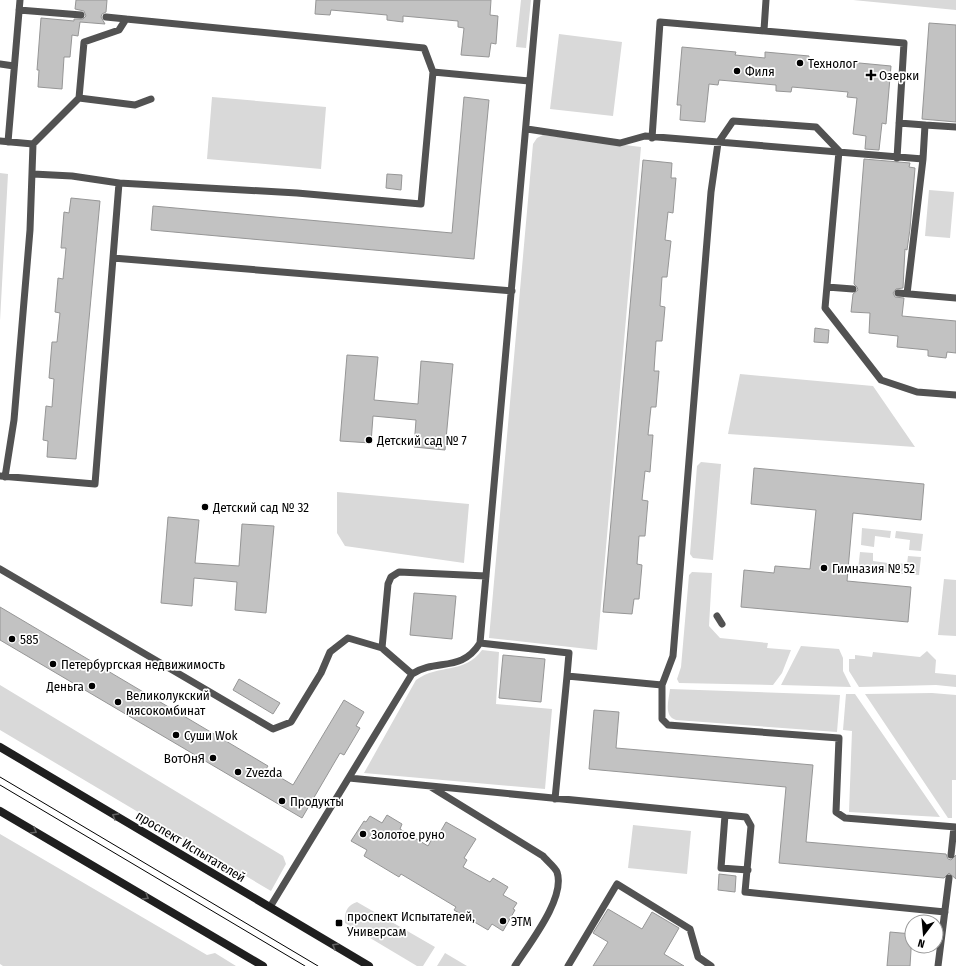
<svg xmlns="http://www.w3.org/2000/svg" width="956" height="966" viewBox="0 0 956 966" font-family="'Fira Sans Condensed',sans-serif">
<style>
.green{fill:#d9d9d9}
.building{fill:#c2c2c2;stroke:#969696}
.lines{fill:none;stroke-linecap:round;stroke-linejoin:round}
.service{stroke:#525252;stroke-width:7}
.secondary{stroke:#1f1f1f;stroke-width:8}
.tram{stroke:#000;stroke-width:1}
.oneway{stroke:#626262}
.poi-dot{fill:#000;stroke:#fff;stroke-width:1.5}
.labels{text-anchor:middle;stroke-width:3.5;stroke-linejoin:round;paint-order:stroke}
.poi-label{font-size:13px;fill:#000;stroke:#fff;text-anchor:start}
.street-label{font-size:13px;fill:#000;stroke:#fff}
</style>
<rect width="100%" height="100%" fill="#fff"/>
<path class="green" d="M521,0H531L526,48L516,47Z
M853,0H956V10Z
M559,34L622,42L613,116L550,109Z
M212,97L326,107L321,169L207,159Z
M543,135L641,147L597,650L489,638L533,144L537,138Z
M0,173L8,174L0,321Z
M929,190L954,192L950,238L925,236Z
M740,374L873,386L915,447L728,434Z
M701,462L721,464L713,560L693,558L690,554L697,466Z
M337,492L469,504L464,563L345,546L337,533Z
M862,528L891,531L890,538L875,536L874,547L861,545Z
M896,531L923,534L921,551L909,550L910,540L895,538Z
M860,552L873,553V561L888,563L887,572L858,570Z
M908,556L921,557L919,575L892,573L893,563L907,564Z
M692,572L712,573L709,626L720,638L768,643L767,648L791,650L782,673L773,685L679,683L677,679L681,667L689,575Z
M944,579L956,580V636L938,635Z
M801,646L839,649L843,658V671L851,687L781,685Z
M482,650L499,652L496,704L552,709L545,789L364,773L416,680C440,663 464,675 482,650Z
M927,651L936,660L935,673L956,675V687L936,685L859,687L849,671V659H855V655L872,657L873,652L920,657Z
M0,685L283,856L286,864L271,891L0,730Z
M670,689L840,695L837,732L676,720C663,716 669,699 670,689Z
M932,693L956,695V780H952V818H948L865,694Z
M846,694H855L940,817L849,812L852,731L843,730Z
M633,825L691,831L687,874L628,868Z
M0,834L207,955L215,953L236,966H3L0,964Z
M357,902L435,947L423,966H417L345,923C344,913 347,905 357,902Z
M445,953L467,966H437Z"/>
<path class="building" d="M76,0H107L106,12L102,14L101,17L105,24L80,22L78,36L72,35L70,57H64L62,89L38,87L39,70H37L41,18L74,21V19H83L86,16L84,11L75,9Z
M316,0H491L490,15L498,16L496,44L491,43L489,57L461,55L464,28L458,27V21L403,16V22L387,20V15L331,10L330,15L315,14Z
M929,23L956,25V122L922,119Z
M682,47L736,52L735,55L765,58V52L809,56V62L837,65L838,61L891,66L886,124L882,123L879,150L865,149L866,136L853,134L857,98L847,97L848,92L792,87L791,92L776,91V85L719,80L718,85L709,84L705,122L680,120L681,105H677Z
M464,97L489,100L474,259L151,230L153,206L452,233Z
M864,159L910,163L909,167L915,168L910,229L907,250L905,249L903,288L896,289L893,293L895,297L904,298L902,316L956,321V353L947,352L946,358L928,356V350L897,347L898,336L869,333L870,313L851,312L853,294L858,290L857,287L854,284Z
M643,160L672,163L671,178H676L673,213L668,212L665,240L671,241L667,277H662L660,306L665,307L662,341H656L654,371H659L656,407H651L648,435H653L650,472L645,471L642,500L648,501L645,536H639L637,564L642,565L639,599H634L632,614L603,612Z
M387,174L402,175L401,190L386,188Z
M71,198L100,201L76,459L47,457L48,441L43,440L46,406L52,407L54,379L49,378L52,342H57L60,313L55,312L58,278L63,279L66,248H61L64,212L69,213Z
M815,328L829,330L828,343L814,342Z
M347,355L378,357L374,400L418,404L421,361L453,364L445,450L414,447L416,420L373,416L371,443L340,441Z
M754,468L924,484L921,520L853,513L847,581L911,587L908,622L741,607L744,570L774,573L775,566L810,569L816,510L751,504Z
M168,517L199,520L195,563L239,566L242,524L274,526L266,613L235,610L237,582L194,578L192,606L161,603Z
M414,593L456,596L452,639L410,635Z
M0,607L268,766L266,769L293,785L344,700L364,712L356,726L360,728L344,755L340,753L302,818L0,640Z
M503,655L545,659L541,702L499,698Z
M239,679L280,703L273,714L233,690Z
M594,710L619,712L616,748L813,765L806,842L946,854L948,859L951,860L956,855V879L949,873L944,878L779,863L786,787L589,769Z
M387,815L402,824L400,829L428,846L432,839L435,841L446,822L476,839L464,858L467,860L463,867L490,882L493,878L508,887L503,895L517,903L513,909L515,910L503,931L492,924L488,930L454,910L456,907L401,874L399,877L364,856L367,850L351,841L364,821L366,822L370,816L382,823Z
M719,874L736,876L735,892L718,890Z
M608,909L642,929L652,912L679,928L664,954L684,966H593L608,942L593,933Z
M890,932L912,934L910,966H887Z"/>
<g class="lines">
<path class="service" d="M19,10L81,15
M106,17L126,19
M764,30L766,0
M0,64L14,66
M433,72L529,81
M79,98L135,105L151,99
M899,123L925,125
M527,129L620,143L645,136L923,159L925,125L956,127
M652,138L660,22L904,43L897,158
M0,141L33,144L79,98L84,42L119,30L126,19L424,48L433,72L421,204L297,193L119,183
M8,142L20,0
M33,174L72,176L119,183L113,258L512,291
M827,287L853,289
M898,293L956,298
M907,294L923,159
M956,395L917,392L881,380L825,308L839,151L816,127L733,121L718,143L711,192L673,656L662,685V719L668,725L839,738L836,812L845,818L956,827
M0,476L95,484L113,258
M5,477L14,420L30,230L33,144
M0,569L273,729L291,722L321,673L330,652L348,638L382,648L412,674L270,907
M717,616L722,624
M480,643L569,653L567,676
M382,648L388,584L391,577L399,572L486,576
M412,674C437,658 461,673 480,643L537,0
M349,778L746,817L751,826L745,892L945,912
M431,787L543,856C547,861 555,867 557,872C566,898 529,944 515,966
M555,799L567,676L662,685
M725,815L721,868L748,870
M951,855L954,827
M568,966L617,884L690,929L698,957L711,966
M938,966L949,878"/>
<path class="secondary" d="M0,747L369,966
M0,811L263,966"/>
<path class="tram" d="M0,777L318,966
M0,785L305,966"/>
</g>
<defs><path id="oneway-chevron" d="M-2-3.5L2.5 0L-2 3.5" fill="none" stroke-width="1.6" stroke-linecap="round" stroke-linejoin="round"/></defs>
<g class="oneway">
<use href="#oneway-chevron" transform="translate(115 816) rotate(-149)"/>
<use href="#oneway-chevron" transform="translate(34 831) rotate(31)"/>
<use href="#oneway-chevron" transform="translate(146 897) rotate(31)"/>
<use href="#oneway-chevron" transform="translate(335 946) rotate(-149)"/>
</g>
<g class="poi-dot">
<circle cx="800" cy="63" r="4"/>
<circle cx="737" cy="71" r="4"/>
<path d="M869 69h4v4h4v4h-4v4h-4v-4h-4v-4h4z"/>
<circle cx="369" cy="440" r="4"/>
<circle cx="205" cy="507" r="4"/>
<circle cx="824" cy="568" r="4"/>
<circle cx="12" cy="639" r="4"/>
<circle cx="53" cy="664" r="4"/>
<circle cx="92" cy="686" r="4"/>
<circle cx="118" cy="702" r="4"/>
<circle cx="176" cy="735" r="4"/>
<circle cx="213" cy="758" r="4"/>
<circle cx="238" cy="772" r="4"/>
<circle cx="282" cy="801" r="4"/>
<circle cx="363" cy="834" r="4"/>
<circle cx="503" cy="921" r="4"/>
<rect x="335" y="919" width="8" height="8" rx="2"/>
</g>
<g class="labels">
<g class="poi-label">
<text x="808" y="68">Технолог</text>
<text x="745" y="76">Филя</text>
<text x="879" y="80">Озерки</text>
<text x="377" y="445">Детский сад № 7</text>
<text x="213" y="512">Детский сад № 32</text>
<text x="832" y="573">Гимназия № 52</text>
<text x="20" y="644">585</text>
<text x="61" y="669">Петербургская недвижимость</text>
<text x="84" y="691" text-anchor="end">Деньга</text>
<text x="126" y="700">Великолукский<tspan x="126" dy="15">мясокомбинат</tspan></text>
<text x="184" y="740">Суши Wok</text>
<text x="205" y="763" text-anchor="end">ВотОнЯ</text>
<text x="246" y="777">Zvezda</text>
<text x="290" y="806">Продукты</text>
<text x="371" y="839">Золотое руно</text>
<text x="347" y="921">проспект Испытателей,<tspan x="347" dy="15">Универсам</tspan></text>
<text x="511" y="926">ЭТМ</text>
</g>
<g class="street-label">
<text transform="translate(191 846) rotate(31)" y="5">проспект Испытателей</text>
</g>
</g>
<g transform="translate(924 934) rotate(196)"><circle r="19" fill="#ffffff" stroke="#999999"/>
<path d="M0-3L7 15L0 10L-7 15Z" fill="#000000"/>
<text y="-6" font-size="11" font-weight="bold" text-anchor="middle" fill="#000000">N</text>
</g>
</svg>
